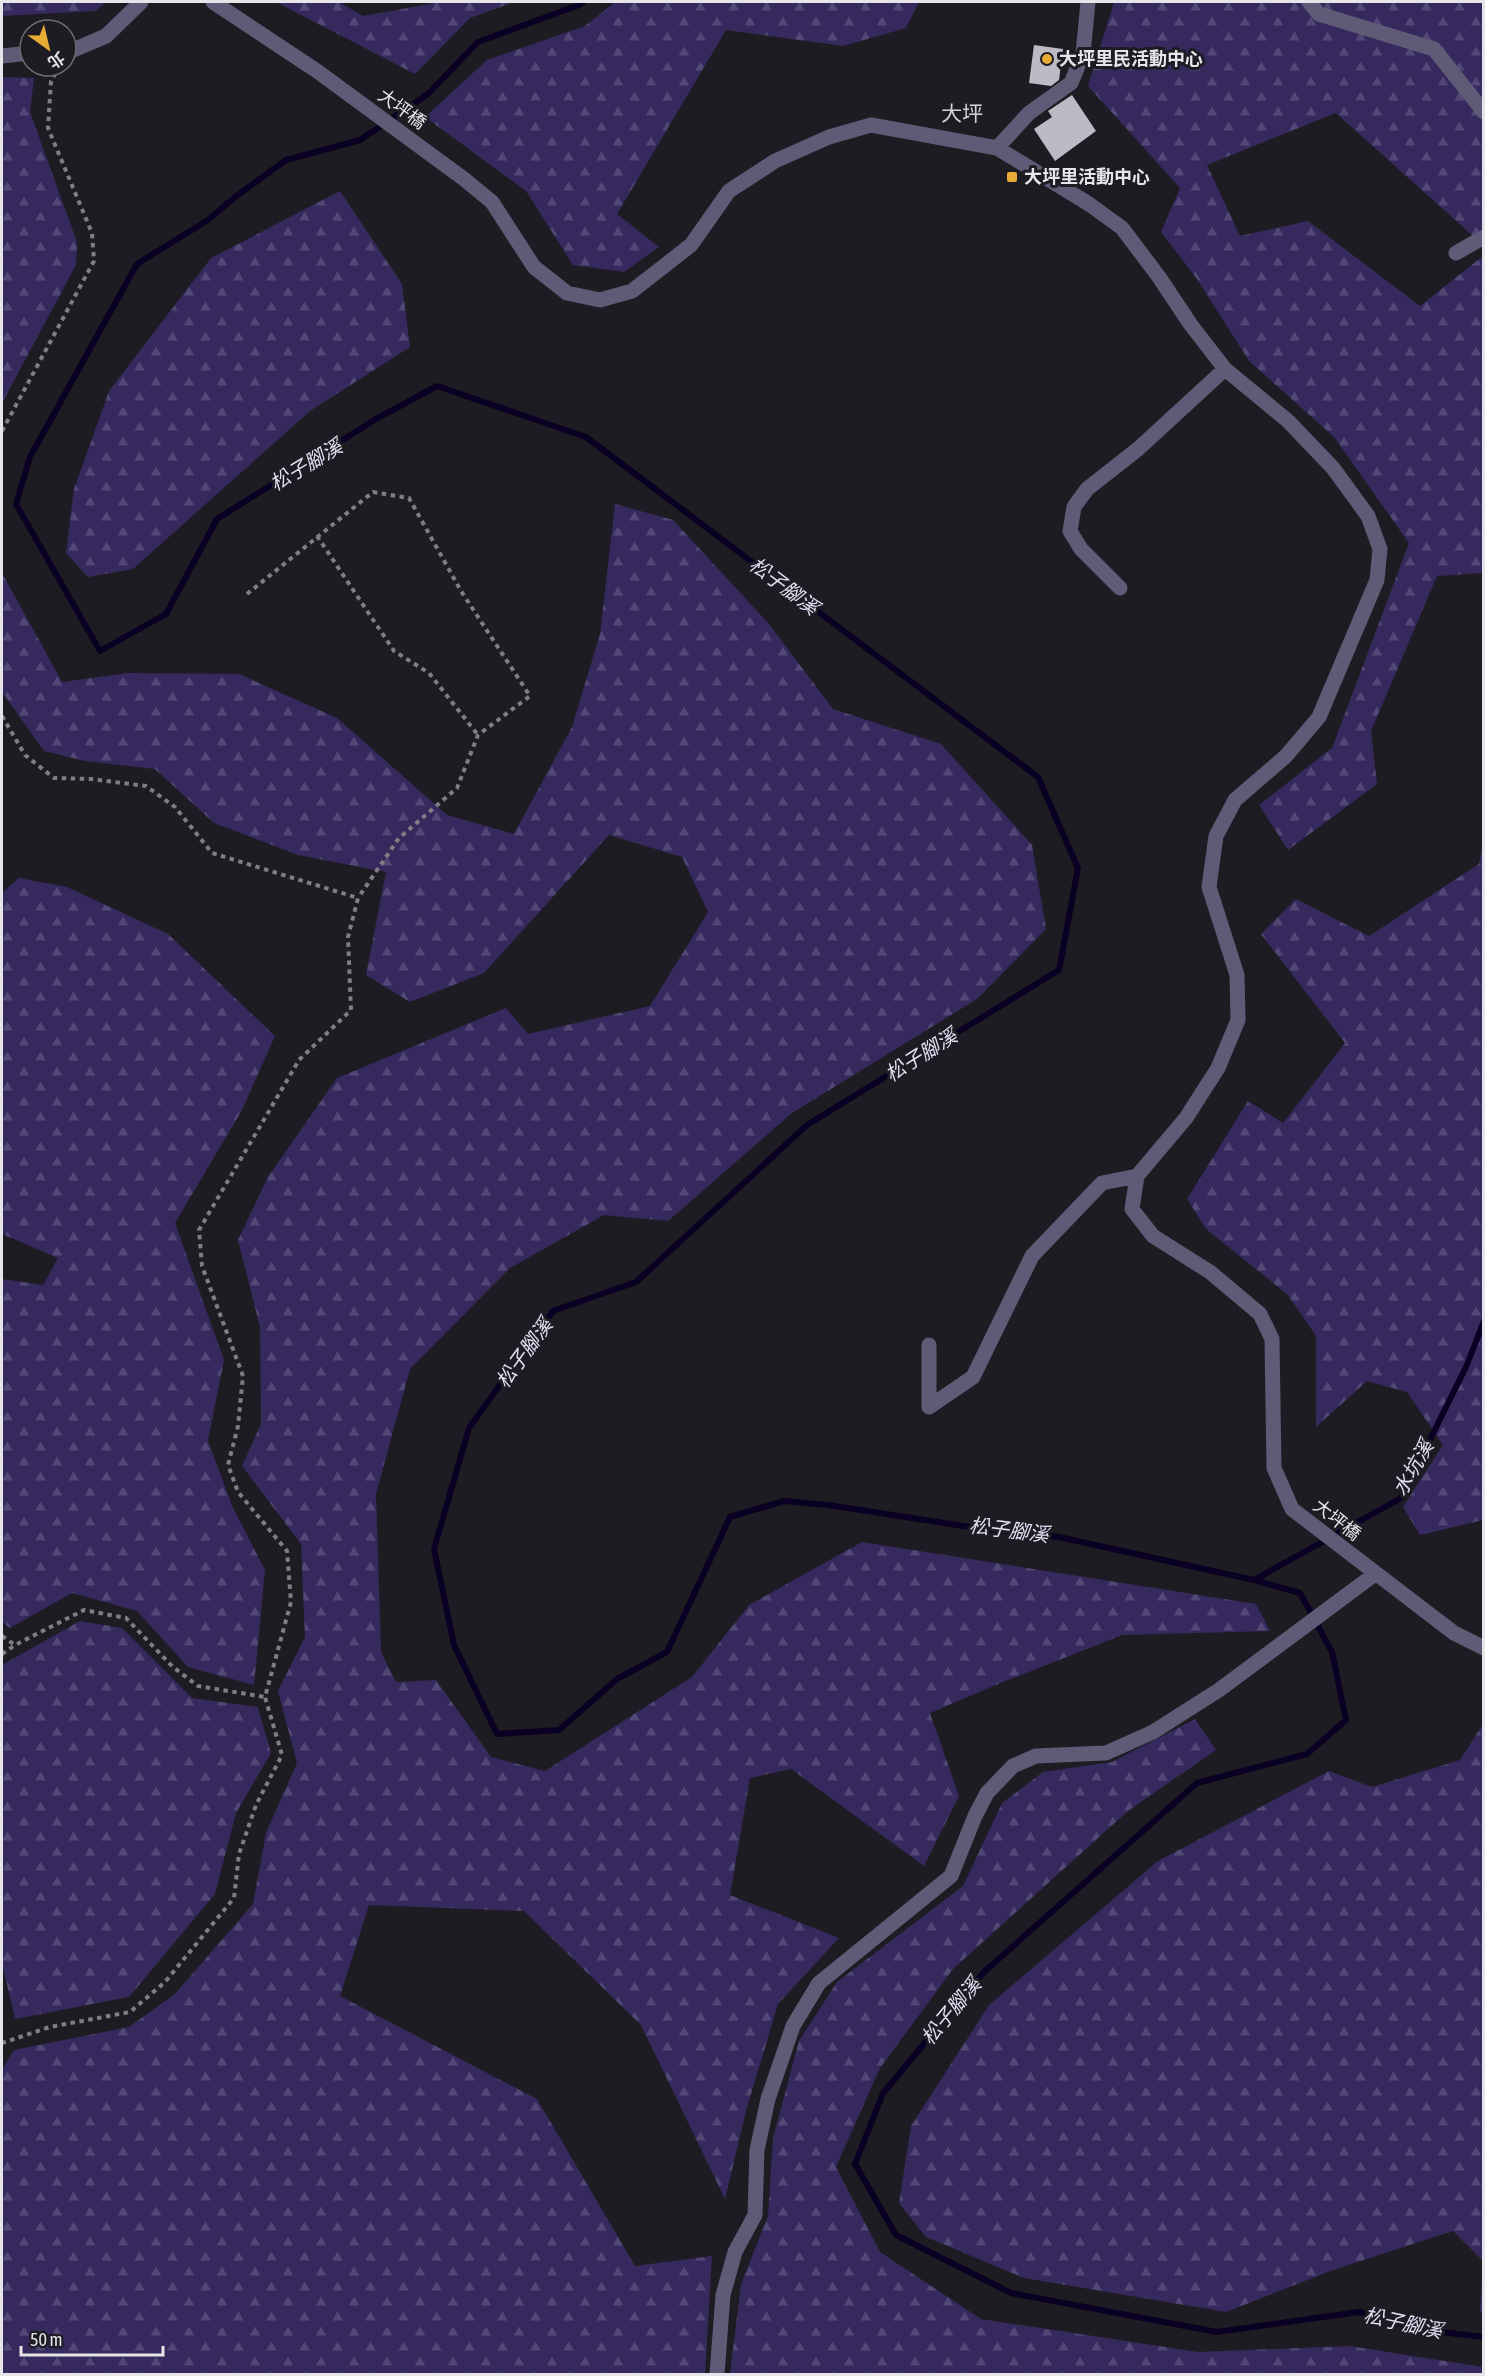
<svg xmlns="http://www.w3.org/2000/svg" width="1485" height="2376" viewBox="0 0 1485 2376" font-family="'Asap Condensed','Noto Sans TC',sans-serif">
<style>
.forest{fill:url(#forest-firs)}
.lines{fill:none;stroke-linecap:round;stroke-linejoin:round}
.stream{stroke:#090023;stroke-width:6}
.building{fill:#bcbbc5}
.path{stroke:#7f7e84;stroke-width:4;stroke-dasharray:4.5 4.5;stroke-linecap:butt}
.minor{stroke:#5f5b77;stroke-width:15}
.poi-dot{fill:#e7ac36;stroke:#1d1c23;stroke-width:2}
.labels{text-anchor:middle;stroke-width:6;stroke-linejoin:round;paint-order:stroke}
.poi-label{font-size:18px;font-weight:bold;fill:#e5e5ea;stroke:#1d1c23;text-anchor:start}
.street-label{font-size:18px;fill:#e5e5ea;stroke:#1d1c23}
.water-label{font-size:20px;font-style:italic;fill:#e2e0f3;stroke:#1d1c23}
.quarter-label{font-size:21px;fill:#d4d3dd;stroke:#1d1c23}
</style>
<defs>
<pattern id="forest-firs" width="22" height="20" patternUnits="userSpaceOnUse" patternTransform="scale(1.5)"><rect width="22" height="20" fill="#35295e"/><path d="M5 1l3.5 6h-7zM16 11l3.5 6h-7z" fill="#524875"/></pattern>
</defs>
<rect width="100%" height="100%" fill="#1d1c23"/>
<path class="forest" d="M2,2H106L95,11L2,16Z
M276,2H339L363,16L441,2H514L470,18L415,74Z
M615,2H919L906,28L843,46L726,30L617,214L659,247L624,272L573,265L526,191L425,117L487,60L585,26Z
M1114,2H1483V245L1336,113L1207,165L1240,236L1308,221L1420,306L1483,256V573L1437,576L1371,731L1377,784L1288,850L1259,805L1332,748L1409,543L1334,437L1249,361L1197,279L1161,232L1180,188L1088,86Z
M2,77L34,78L30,112L77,242L76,265L2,403Z
M340,191L402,284L410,347L310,411L133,569L88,577L66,553L74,489L109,391L211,258Z
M615,504L673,520L769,624L833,709L941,744L1032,845L1046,929L977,999L792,1113L668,1221L604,1215L510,1268L410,1369L376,1494L381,1652L396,1682L436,1680L491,1757L545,1771L692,1677L749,1605L862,1542L1256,1604L1270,1631L1122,1635L998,1684L930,1713L959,1796L924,1866L791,1769L750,1778L730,1895L839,1938L778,2004L746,2111L725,2199L641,2025L524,1911L369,1905L340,1996L537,2099L635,2266L712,2256L705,2374H2V2070L14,2050L129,2027L175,1994L253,1904L266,1833L297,1763L278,1691L305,1637L301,1544L242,1466L261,1424L260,1327L238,1240L268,1177L337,1078L506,1008L528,1034L650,1006L708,912L682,857L609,835L484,973L410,1002L366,975L386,872L298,855L214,823L155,769L85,761L44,751L2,692V573L62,682L128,673L239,674L337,718L447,815L514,834L572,727L600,634Z
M1483,842V1520L1420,1535L1403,1507L1443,1445L1407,1392L1367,1381L1316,1427V1336L1288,1295L1206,1229L1187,1199L1248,1101L1283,1123L1345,1043L1261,934L1296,899L1369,936L1479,864Z
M19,878L67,887L168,934L275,1036L242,1110L175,1223L224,1360L208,1441L233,1508L265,1570L254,1685L188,1667L137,1611L72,1593L10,1628L2,1622V1279L43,1285L58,1258L2,1234V893Z
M80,1621L122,1628L192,1698L258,1707L271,1753L236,1813L215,1894L129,1997L15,2019L2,1963V1665Z
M1195,1719L1216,1750L1128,1811L953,1969L880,2068L836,2167L880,2252L981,2319L1198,2352L1350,2346L1483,2367V2374H730L741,2284L768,2216L773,2138L799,2041L837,1982L963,1886L1002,1803L1043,1772L1112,1762Z
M1483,1724V2312L1480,2313L1483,2261L1453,2231L1333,2270L1226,2312L1024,2278L926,2237L899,2203L911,2126L989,2005L1158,1861L1329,1771L1372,1787L1460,1760Z"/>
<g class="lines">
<path class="stream" d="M583,2L579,5L478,42L428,94L360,140L286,160L235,197L208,220L137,264L30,457L16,504L100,651L166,614L217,519L376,419L437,386L586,437L1038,777L1078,868L1059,970L807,1125L636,1282L553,1311L469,1428L434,1549L454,1645L497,1734L559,1730L617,1679L667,1652L730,1517L784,1501L828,1505L976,1528L1059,1537L1254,1580L1300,1593L1332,1652L1346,1720L1307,1754L1197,1783L984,1972L883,2093L855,2164L896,2235L1011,2293L1217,2332L1359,2312L1424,2330L1484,2337
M1254,1580L1401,1498L1466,1367L1484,1321"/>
</g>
<path class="building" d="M1034,45L1063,49L1059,80L1051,86L1029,83Z
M1072,95L1096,131L1055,161L1034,129L1052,117L1048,111Z"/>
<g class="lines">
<path class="path" d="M2,431L94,261L92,233L48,128L51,81L59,67
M317,536L394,651L429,673L478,735
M247,594L373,492L409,498L461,591L530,696L478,735L457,788L399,838L358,898
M2,716L25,755L54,778L91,779L146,786L175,807L212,853L358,898L348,937L351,1010L299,1060L199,1230L202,1266L243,1376L238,1426L228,1465L238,1492L287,1551L291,1602L265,1697L282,1755L256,1805L239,1854L234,1898L165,1982L130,2012L50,2027L2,2043
M2,1636L15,1645
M2,1654L15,1645L84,1610L126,1618L173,1667L198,1686L265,1697"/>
<path class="minor" d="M213,2L317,71L464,179L492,202L534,267L567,293L600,300L632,291L691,245L729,191L775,161L829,137L871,125L997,148L1089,204L1122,228L1159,277L1191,325L1225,369L1288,421L1333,468L1368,516L1380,549L1377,580L1319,717L1286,756L1235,800L1216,836L1209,887L1237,975L1238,1020L1218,1068L1186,1118L1137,1176L1132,1209L1153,1236L1210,1272L1260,1314L1272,1339L1274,1468L1292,1509L1454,1633L1484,1648
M1309,2L1319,14L1434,49L1484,112
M66,53L106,36L141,2
M2,56L30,53
M997,148L1029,113L1071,83L1083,54L1088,2
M1456,253L1484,237
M1120,588L1081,549L1070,531L1074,507L1087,489L1138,449L1225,369
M929,1345V1407L973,1377L1032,1256L1102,1183L1137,1176
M717,2374L723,2295L735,2252L755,2215L757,2150L768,2099L793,2026L819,1983L951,1876L975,1816L987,1793L1013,1766L1036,1756L1106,1753L1153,1732L1219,1690L1375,1574"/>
</g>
<g class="poi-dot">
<circle cx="1047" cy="59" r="6"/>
<rect x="1006" y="171" width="12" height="12" rx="3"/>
</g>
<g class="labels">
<g class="poi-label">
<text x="1059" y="65">大坪里民活動中心</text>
<text x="1024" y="183">大坪里活動中心</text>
</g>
<g class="street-label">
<text transform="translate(402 109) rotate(36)" y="6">大坪橋</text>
<text transform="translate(1337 1520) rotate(38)" y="6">大坪橋</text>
</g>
<g class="water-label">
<text transform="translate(306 465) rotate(-31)" y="7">松子腳溪</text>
<text transform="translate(784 586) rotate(37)" y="7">松子腳溪</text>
<text transform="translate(921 1055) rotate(-32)" y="7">松子腳溪</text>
<text transform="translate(524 1353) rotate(-54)" y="7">松子腳溪</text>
<text transform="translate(1413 1468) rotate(-60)" y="7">水坑溪</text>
<text transform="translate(1009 1530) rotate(7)" y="7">松子腳溪</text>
<text transform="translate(951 2011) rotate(-50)" y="7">松子腳溪</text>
<text transform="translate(1403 2323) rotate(12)" y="7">松子腳溪</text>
</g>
<g class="quarter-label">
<text x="962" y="121">大坪</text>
</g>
</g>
<rect width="1485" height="2376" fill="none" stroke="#e5e5ea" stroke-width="6"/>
<g transform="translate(48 48) rotate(146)"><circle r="28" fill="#1d1c23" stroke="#6d6c73" stroke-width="1.5"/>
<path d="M0-4.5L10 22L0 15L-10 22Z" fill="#e7ac36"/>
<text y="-9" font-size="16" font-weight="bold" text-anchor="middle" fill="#e5e5ea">北</text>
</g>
<path d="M21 2346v9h142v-9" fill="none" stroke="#e5e5ea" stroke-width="3"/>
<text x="30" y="2346" font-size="18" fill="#e5e5ea" stroke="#1d1c23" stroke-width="4.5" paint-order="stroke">50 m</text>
</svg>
